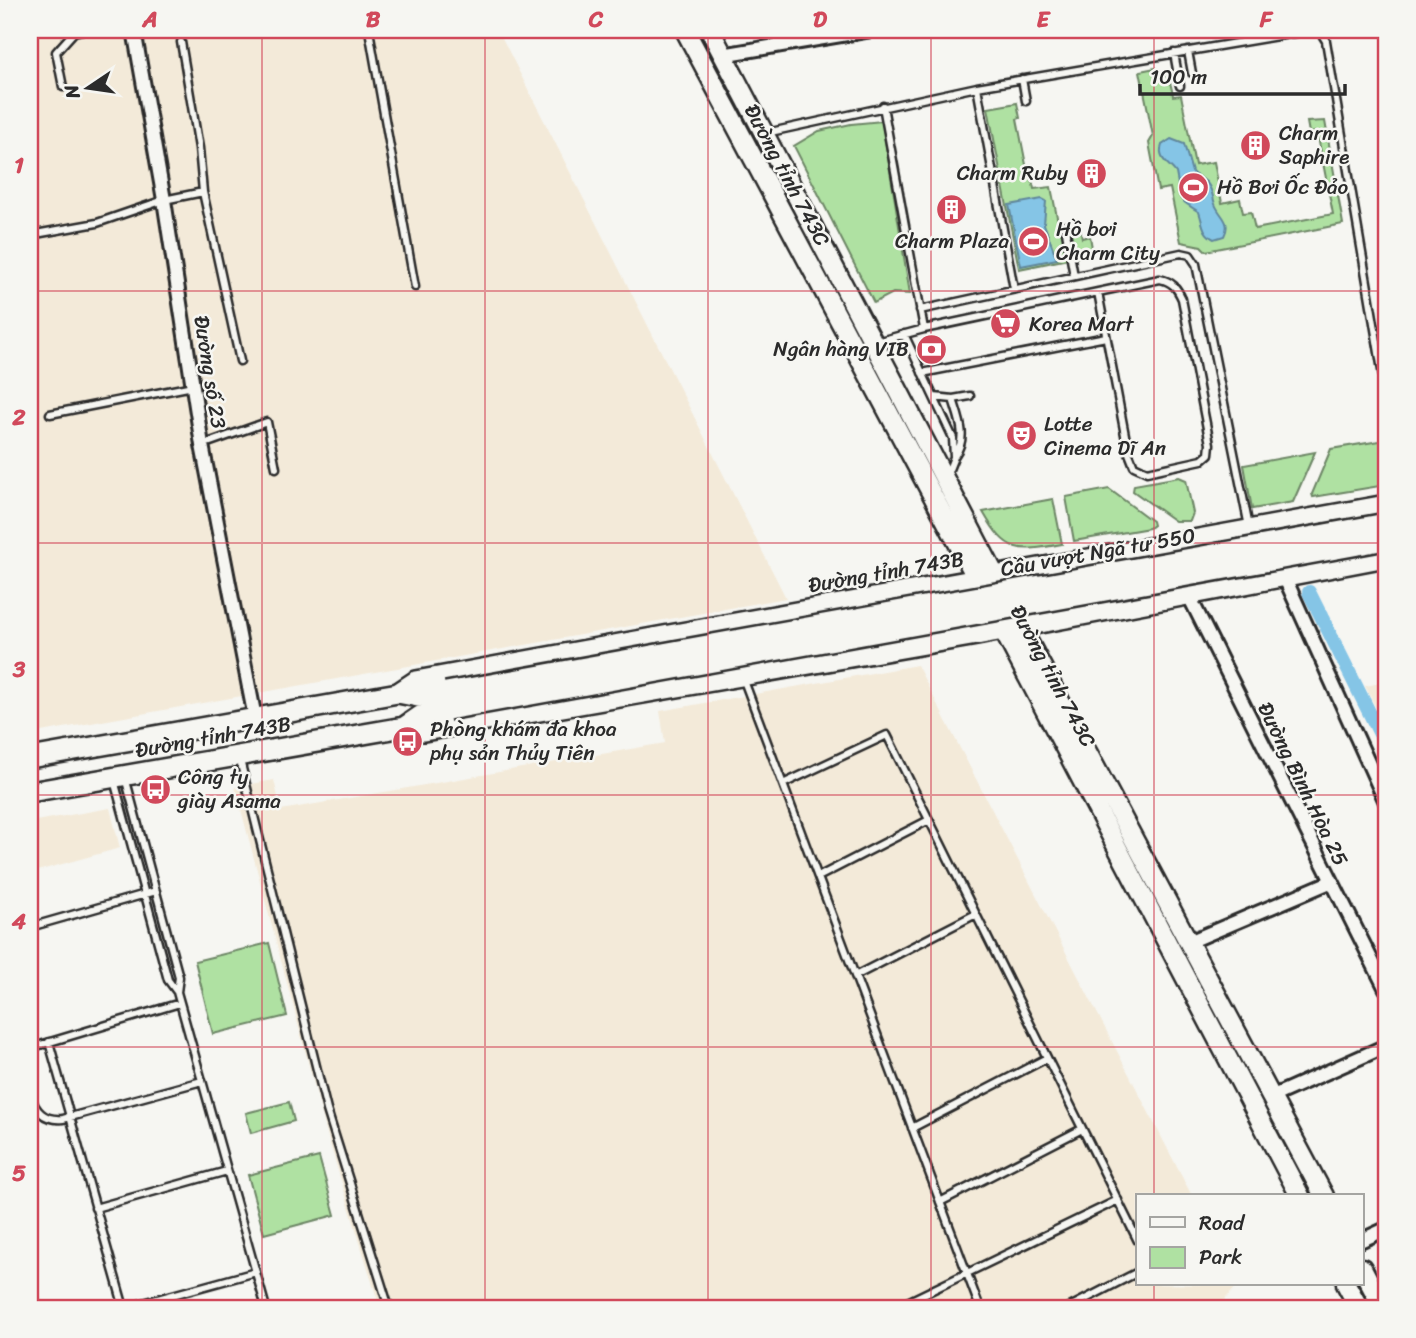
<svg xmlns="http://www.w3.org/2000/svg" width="1416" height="1338" viewBox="0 0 1416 1338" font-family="Sriracha,sans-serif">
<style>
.built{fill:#f3ead9}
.green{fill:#afe1a2;stroke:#6d8666;stroke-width:2}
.water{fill:#85c5e6;stroke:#61879b;stroke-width:2}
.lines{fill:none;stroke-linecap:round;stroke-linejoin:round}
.canal{stroke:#85c5e6;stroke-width:14}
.lane-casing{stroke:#2b2b2b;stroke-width:11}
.street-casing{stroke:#2b2b2b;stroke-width:18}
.secondary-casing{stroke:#2b2b2b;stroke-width:23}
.primary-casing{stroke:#2b2b2b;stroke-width:24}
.lane{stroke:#f6f6f2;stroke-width:6}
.street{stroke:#f6f6f2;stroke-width:12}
.secondary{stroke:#f6f6f2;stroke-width:18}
.primary{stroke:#f6f6f2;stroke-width:19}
.primary-bridge-casing{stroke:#2b2b2b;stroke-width:24;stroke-linecap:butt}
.primary-bridge{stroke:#f6f6f2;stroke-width:19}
.grid{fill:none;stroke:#d1495b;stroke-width:2;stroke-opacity:0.55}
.labels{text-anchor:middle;stroke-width:5;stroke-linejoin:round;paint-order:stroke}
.poi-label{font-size:21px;fill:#2b2b2b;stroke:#f6f6f2;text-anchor:start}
.street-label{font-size:21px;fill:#2b2b2b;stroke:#f6f6f2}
.neatline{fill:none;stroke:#d1495b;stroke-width:2.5}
.grid-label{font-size:23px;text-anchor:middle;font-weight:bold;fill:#d1495b}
</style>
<rect width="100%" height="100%" fill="#f6f6f2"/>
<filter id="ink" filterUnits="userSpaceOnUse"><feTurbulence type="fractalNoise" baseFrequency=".0143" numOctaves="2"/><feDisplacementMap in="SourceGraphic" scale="14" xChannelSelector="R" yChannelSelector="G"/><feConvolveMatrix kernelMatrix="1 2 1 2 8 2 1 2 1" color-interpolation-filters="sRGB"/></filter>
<g filter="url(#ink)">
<path class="built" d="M30,30H498L786,598L30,734Z
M917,665L1192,1196H1138V1284L1238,1285L1217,1308H380L329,1141L235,787L274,780L281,810L665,743L660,711Z
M1386,682V728L1365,686Z
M110,808L120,848L30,873V822Z
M30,1256L44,1308H30Z"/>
<path class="green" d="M1155,68C1168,74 1171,82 1173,96L1181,95L1195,165L1214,162L1222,203L1240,199L1243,213L1251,212L1255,229L1333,214L1317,132L1309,133L1307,122L1325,121L1343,224L1206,251L1201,246L1181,242L1170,188L1158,190L1149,143L1153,136L1140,71Z
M1017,103L1020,118L1017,119L1027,170H1030L1034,189L1051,187L1059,227L1079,223L1082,238L1090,236L1093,254L1019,269L988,108Z
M882,121L910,294L893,293L874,303L794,146L819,131L851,124Z
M1386,440V485L1313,497L1312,494L1331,449Z
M1315,452L1293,502L1252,509L1244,465Z
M1179,477L1186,480L1193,513L1190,521H1175L1133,491L1134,485Z
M1109,489L1152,521L1153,525L1149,528L1074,541L1066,497Z
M1053,499L1062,544C1018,552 1007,554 983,512Z
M269,943L287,1016L213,1034L195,961Z
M289,1102L294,1121L251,1133L246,1113Z
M319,1157L335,1215L264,1234L248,1175Z"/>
<path class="water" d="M1171,139L1184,144L1192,172C1196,177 1202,178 1206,182C1213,189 1212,196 1215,204C1220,217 1232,221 1224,236L1214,239C1202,233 1203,223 1199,212C1173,196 1182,200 1176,173C1169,163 1157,160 1162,145Z
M1042,199L1046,201L1044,224L1057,259L1021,266L1009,205Z"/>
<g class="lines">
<path class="canal" d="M1309,592L1386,746"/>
<defs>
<path id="lane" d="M369,30L415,287
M1315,30L1321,33L1326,41L1386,394
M1188,51L1192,73
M1174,53L1180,86
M1022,79L1026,101
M63,87L56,52L74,32L83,30
M977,87L1313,30
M883,106L924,329
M766,133L977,87L1014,289
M203,192L240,361
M1065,226L1074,276
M30,235L97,223L164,200L203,192L199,148L181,42
M1160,279C1173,282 1177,288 1182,299L1210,444L1209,454L1202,460L1147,472L1134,466L1128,451L1098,292Z
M920,310L1181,253L1190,255L1196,264L1249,527
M904,334L953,438L954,457L946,477
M876,342L924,329L1098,292
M922,373L1106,337
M934,397L953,399C959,419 968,437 955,455
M953,399L970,396
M50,414L193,386
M202,445L267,422L276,468
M743,678L980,1308
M240,760L327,1110L389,1308
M125,777L179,977L177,992
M114,780L168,980L177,992L266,1308
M783,784L887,735L1138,1241
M818,877L929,820
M30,927L156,891
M855,976L976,914
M49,1042L124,1308
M30,1048L180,1003
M30,1094C35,1111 44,1121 63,1119L202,1081
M912,1128L1047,1058
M940,1202L1082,1129
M95,1208L227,1171
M30,1298L32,1308
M125,1308L256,1272
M895,1308L1118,1200
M1068,1308L1138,1272"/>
<path id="street" d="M134,30L164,200L202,445L255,718
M722,55L871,30
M1284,576L1386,802
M1188,594L1386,989
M1189,942L1330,882
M1271,1097L1386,1046
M1362,1240L1386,1229"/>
<path id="secondary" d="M685,30L984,592
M710,30L1001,587
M1014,615L1324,1196
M998,620L1300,1196
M1362,1268L1383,1308
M1346,1284L1359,1308"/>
<path id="primary" d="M398,693L416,681L1386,505
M404,727L420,716L448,710
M30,758L398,693L418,697L446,692
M30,792L404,727L424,731L977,635L1386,557"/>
</defs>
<use href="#lane" class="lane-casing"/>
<use href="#street" class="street-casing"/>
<use href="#secondary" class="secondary-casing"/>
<use href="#primary" class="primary-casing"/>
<use href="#lane" class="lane"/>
<use href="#street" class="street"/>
<use href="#secondary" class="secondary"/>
<use href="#primary" class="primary"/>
<defs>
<path id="primary-bridge" d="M446,692L1386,523
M448,710L1386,540"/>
</defs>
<use href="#primary-bridge" class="primary-bridge-casing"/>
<use href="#primary-bridge" class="primary-bridge"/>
</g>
</g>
<path class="grid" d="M262,30V1308M485,30V1308M708,30V1308M931,30V1308M1154,30V1196M30,291H1386M30,543H1386M30,795H1386M30,1047H1386M1154,1284V1308"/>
<defs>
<symbol id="building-disc" viewBox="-11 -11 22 22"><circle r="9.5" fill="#d1495b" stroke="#f6f6f2"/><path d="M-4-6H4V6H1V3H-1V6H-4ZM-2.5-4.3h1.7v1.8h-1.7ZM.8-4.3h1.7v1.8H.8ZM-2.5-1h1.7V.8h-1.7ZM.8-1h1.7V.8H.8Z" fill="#fff"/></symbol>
<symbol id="stadium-disc" viewBox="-11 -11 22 22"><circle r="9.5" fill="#d1495b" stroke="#f6f6f2"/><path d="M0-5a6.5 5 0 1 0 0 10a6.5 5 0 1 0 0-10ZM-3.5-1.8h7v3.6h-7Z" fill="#fff"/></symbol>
<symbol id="supermarket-disc" viewBox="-11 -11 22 22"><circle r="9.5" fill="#d1495b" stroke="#f6f6f2"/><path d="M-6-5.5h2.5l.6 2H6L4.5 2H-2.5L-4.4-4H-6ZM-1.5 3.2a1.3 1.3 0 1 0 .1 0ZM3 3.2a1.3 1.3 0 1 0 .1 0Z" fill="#fff"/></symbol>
<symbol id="bank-disc" viewBox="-11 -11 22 22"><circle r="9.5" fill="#d1495b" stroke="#f6f6f2"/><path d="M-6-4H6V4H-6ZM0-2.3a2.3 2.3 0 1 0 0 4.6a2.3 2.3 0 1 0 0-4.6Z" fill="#fff"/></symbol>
<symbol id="theatre-disc" viewBox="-11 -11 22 22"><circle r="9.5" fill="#d1495b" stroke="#f6f6f2"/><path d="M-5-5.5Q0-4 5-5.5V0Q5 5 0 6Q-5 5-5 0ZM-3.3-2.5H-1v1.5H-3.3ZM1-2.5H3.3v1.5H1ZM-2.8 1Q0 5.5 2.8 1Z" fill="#fff"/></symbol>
<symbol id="bus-disc" viewBox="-11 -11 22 22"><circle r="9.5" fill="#d1495b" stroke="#f6f6f2"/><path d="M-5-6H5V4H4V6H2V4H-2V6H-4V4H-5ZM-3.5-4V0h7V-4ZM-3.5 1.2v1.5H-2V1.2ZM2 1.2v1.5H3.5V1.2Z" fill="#fff"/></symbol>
</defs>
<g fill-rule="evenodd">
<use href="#building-disc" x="1238" y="128" width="35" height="35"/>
<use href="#building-disc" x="1074" y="156" width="35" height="35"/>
<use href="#stadium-disc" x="1176" y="170" width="35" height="35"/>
<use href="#building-disc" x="934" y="192" width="35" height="35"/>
<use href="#stadium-disc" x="1016" y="224" width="35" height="35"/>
<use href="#supermarket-disc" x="988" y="306" width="35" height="35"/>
<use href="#bank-disc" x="914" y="332" width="35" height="35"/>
<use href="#theatre-disc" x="1004" y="418" width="35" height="35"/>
<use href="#bus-disc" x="390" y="724" width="35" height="35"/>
<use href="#bus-disc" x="138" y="772" width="35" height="35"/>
</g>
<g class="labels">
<g class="poi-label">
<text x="1279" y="140">Charm<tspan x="1279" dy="24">Saphire</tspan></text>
<text x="1068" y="180" text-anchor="end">Charm Ruby</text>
<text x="1217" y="194">Hồ Bơi Ốc Đảo</text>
<text x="1056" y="236">Hồ bơi<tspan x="1056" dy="24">Charm City</tspan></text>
<text x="952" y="248" text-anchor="middle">Charm Plaza</text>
<text x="1029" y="331">Korea Mart</text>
<text x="909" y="356" text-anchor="end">Ngân hàng VIB</text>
<text x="1044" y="431">Lotte<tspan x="1044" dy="24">Cinema Dĩ An</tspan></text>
<text x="430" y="736">Phòng khám đa khoa<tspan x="430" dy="24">phụ sản Thủy Tiên</tspan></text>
<text x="178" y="784">Công ty<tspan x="178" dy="24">giày Asama</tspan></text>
</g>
<g class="street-label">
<text transform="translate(787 175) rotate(62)" y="7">Đường tỉnh 743C</text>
<text transform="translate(210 372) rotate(81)" y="7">Đường số 23</text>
<text transform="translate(1098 552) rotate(-10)" y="7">Cầu vượt Ngã tư 550</text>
<text transform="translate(886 572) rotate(-10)" y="7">Đường tỉnh 743B</text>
<text transform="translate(1053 676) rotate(62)" y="7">Đường tỉnh 743C</text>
<text transform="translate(213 737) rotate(-10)" y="7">Đường tỉnh 743B</text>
<text transform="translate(1303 784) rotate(64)" y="7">Đường Bình Hòa 25</text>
</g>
</g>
<rect width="1416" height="1338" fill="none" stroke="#f6f6f2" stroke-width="77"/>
<rect x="1136" y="1194" width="228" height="91" fill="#f6f6f2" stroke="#a5a5a2" stroke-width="2"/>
<rect x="1150" y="1217" width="35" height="10" fill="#f6f6f2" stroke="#a5a5a2" stroke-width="2"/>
<text x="1199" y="1230" font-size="21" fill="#2b2b2b">Road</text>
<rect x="1150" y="1247" width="35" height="21" fill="#afe1a2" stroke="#a5a5a2" stroke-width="2"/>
<text x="1199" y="1264" font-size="21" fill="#2b2b2b">Park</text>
<g transform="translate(88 88) rotate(257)" stroke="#f6f6f2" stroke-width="5" paint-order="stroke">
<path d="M0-5L12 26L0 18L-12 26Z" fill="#2b2b2b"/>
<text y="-10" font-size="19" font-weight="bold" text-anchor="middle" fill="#2b2b2b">N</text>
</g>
<path d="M1140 84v10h205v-10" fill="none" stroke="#2b2b2b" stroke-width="3.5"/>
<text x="1150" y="84" font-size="21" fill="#2b2b2b" stroke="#f6f6f2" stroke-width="5" paint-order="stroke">100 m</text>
<rect x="38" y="38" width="1340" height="1262" class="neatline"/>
<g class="grid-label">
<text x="150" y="27">A</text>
<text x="373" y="27">B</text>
<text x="596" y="27">C</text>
<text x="820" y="27">D</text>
<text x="1043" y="27">E</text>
<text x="1266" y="27">F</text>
<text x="19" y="173">1</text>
<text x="19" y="425">2</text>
<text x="19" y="677">3</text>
<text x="19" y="929">4</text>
<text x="19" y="1181">5</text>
</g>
</svg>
